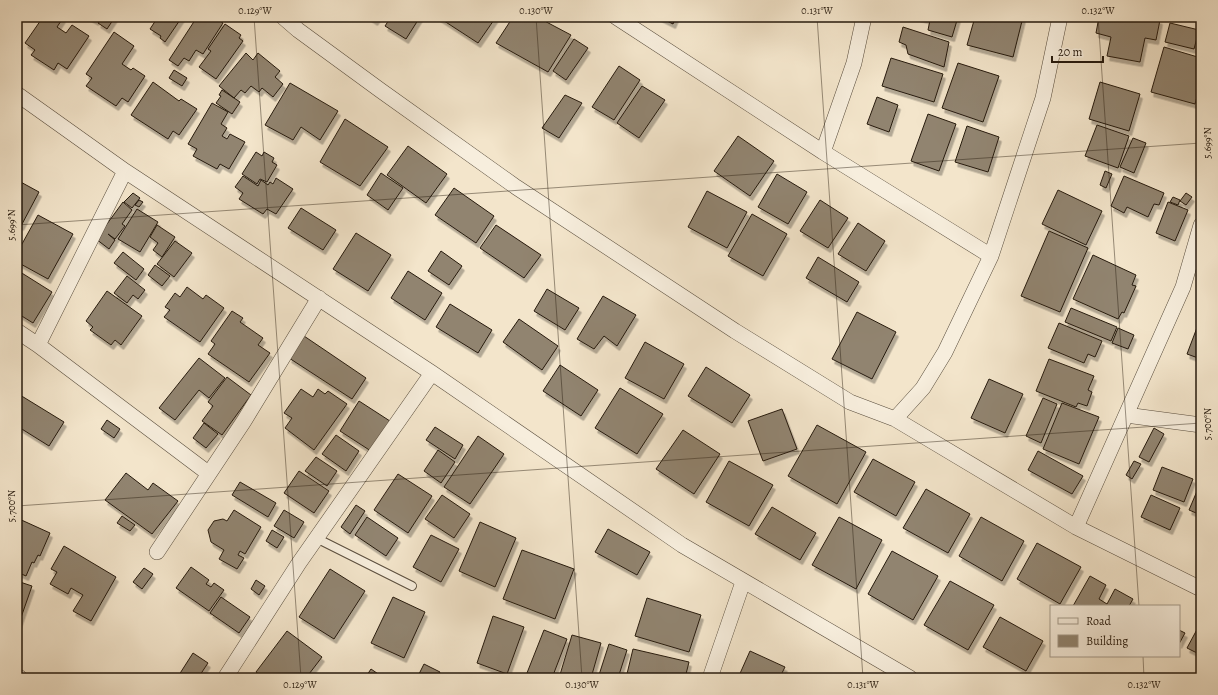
<svg xmlns="http://www.w3.org/2000/svg" width="1218" height="695" viewBox="0 0 1218 695" font-family="Alegreya,serif">
<style>
.building{fill:#918470;stroke:#261a0e;filter:url(#shadow)}
.lines{fill:none;stroke-linecap:round;stroke-linejoin:round}
.lane-casing{stroke:#594d3d;stroke-width:10}
.street-casing{stroke:#594d3d;stroke-width:16}
.lane{stroke:#f7eedd;stroke-width:8}
.street{stroke:#f7eedd;stroke-width:15}
.ticks{fill:none;stroke:#261a0e;stroke-width:1;stroke-opacity:0.45}
.neatline{fill:none;stroke:#261a0e;stroke-width:1.5}
.ticks-label{font-size:10px;text-anchor:middle;fill:#261a0e}
</style>
<defs>
<filter id="shadow"><feDropShadow dx="2.5" dy="4.5" stdDeviation="0" flood-color="#0004"/></filter>
</defs>
<rect width="100%" height="100%" fill="#f3e5cb"/>
<filter id="stains"><feTurbulence type="fractalNoise" baseFrequency=".005" numOctaves="4"/><feColorMatrix values="0 0 0 0 .2 0 0 0 0 .09 0 0 0 0 .02 0 0 0 .5 -.17"/></filter>
<radialGradient id="worn" r=".72"><stop offset=".6" stop-color="#630" stop-opacity="0"/><stop offset="1" stop-color="#630" stop-opacity=".3"/></radialGradient>
<path class="building" d="M43,17H61L63,18L57,27L66,33L72,25L89,36L67,69L58,63L54,70L31,55L35,50L25,43Z
M89,17H99L96,21Z
M102,17H115L107,29L98,23Z
M158,17H182L165,42L160,38L161,36L150,29Z
M197,17H214L223,23L203,54L196,50L189,61L184,58L178,66L169,60Z
M369,17H378L375,21Z
M391,17H420L406,39L385,26Z
M438,17H496L478,43Z
M513,17H537L571,35L548,72L496,43Z
M659,17H676L673,24Z
M918,17H958L952,37L928,30L930,20Z
M975,17H1023L1013,57L967,45Z
M1099,17H1147L1160,20L1156,40L1145,38L1140,62L1107,56L1111,37L1096,33Z
M1170,23L1199,30L1194,49L1165,42Z
M225,24L241,35L239,38L243,41L216,79L199,67L211,51L208,49Z
M903,27L949,42L944,67L908,54L906,45L899,42Z
M114,32L134,46L122,64L131,70L133,68L145,76L128,102L122,98L116,106L86,86L92,78L86,74Z
M574,39L588,48L566,80L553,71Z
M1164,47L1201,58V82L1195,104L1151,92Z
M246,53L253,60L258,53L280,71L275,77L283,84L273,97L262,88L259,92L251,86L245,93L241,90L234,98L219,86Z
M891,58L943,74L934,102L882,86Z
M958,63L999,76L983,122L942,108Z
M619,66L640,80L614,120L592,107Z
M174,70L187,78L182,86L169,78Z
M153,82L179,101L181,99L197,109L179,135L173,131L168,139L131,115Z
M1100,82L1140,94L1129,131L1089,119Z
M290,83L338,111L320,140L301,127L293,140L265,125Z
M642,86L665,100L639,138L617,123Z
M222,90L240,102L232,114L216,103L221,96L219,95Z
M565,95L582,103L559,138L542,128Z
M877,97L898,105L889,132L867,124Z
M212,103L228,112L221,124L227,128L222,136L227,139L230,134L245,142L229,169L220,164L217,169L193,156L197,149L188,144Z
M928,114L956,124L939,171L911,161Z
M345,119L388,147L360,186L320,162Z
M1097,125L1129,136L1118,168L1085,156Z
M967,126L999,137L988,172L955,162Z
M738,136L774,161L750,196L714,171Z
M1133,138L1146,143L1134,173L1120,167Z
M408,146L447,174L426,203L387,175Z
M256,152L262,156L264,152L274,158L272,162L277,165L267,182L260,179L257,184L242,174Z
M1105,171L1112,174L1106,188L1100,185Z
M381,173L403,188L388,210L367,195Z
M777,174L807,192L788,224L758,207Z
M243,176L258,186L261,180L268,185L270,182L273,184L276,178L293,189L276,214L267,209L263,214L239,199L243,193L235,187Z
M1124,176L1164,193L1159,205L1154,204L1148,217L1127,207L1124,213L1111,206Z
M17,180L39,192L21,226L17,224Z
M454,188L494,216L476,243L435,215Z
M1058,190L1102,211L1086,245L1042,224Z
M707,191L747,212L727,248L688,227Z
M133,193L140,198L132,208L124,202Z
M1186,193L1192,197L1186,205L1180,201Z
M1173,197L1180,200L1178,205L1170,202Z
M139,200L143,202L139,207L135,205Z
M820,200L848,218L828,248L800,231Z
M123,202L132,210L122,224L125,226L115,239L108,234L115,240L109,249L96,239Z
M1168,202L1188,210L1175,241L1156,233Z
M301,208L336,230L323,250L288,228Z
M137,209L158,222L140,252L118,239Z
M752,214L787,234L763,276L728,256Z
M38,215L73,234L48,279L17,262V253Z
M858,223L885,241L866,271L838,254Z
M157,225L175,237L162,257L153,250L158,243L150,237Z
M496,225L541,255L524,278L480,248Z
M1049,231L1088,248L1060,312L1021,296Z
M356,233L391,255L368,291L333,269Z
M175,241L192,253L174,277L157,264Z
M441,251L462,266L449,285L428,271Z
M123,252L144,269L136,280L114,263Z
M1093,255L1136,275L1132,285L1136,286L1124,313L1122,312L1118,319L1073,299Z
M818,257L859,282L847,302L806,278Z
M155,265L170,276L162,286L148,275Z
M17,270L52,292L33,323L17,313Z
M408,271L442,293L425,320L391,298Z
M127,276L145,290L138,299L133,295L127,303L114,293Z
M187,287L203,299L206,295L224,308L200,342L164,317L170,310L165,307L175,293L180,297Z
M547,289L579,308L565,330L534,311Z
M107,291L142,316L121,345L115,340L111,345L90,330L93,327L86,321Z
M603,296L636,315L617,346L604,336L594,349L577,339Z
M450,304L492,330L478,353L436,327Z
M1071,308L1117,327L1111,341L1065,322Z
M232,311L243,318L240,322L263,338L258,345L270,353L249,382L208,354L215,344L211,341Z
M857,312L896,332L872,379L832,359Z
M1201,317V359L1187,354Z
M519,319L558,346L542,370L503,342Z
M1059,323L1102,341L1095,357L1088,354L1084,363L1048,348Z
M1118,328L1134,335L1128,349L1112,343Z
M304,336L366,378L352,399L289,358Z
M645,342L684,364L664,399L625,378Z
M199,358L225,378L209,398L199,390L175,420L159,408Z
M1049,359L1094,376L1088,390L1092,392L1087,406L1078,403L1076,407L1036,391Z
M560,365L598,390L581,416L543,391Z
M706,367L750,395L732,423L688,396Z
M227,377L251,395L222,435L202,421L213,406L208,402Z
M989,379L1023,394L1005,433L971,418Z
M620,388L663,414L637,454L595,428Z
M301,389L313,397L318,389L325,394L328,391L347,404L314,450L285,428L292,418L284,413Z
M20,395L64,422L49,446L17,426V399Z
M1043,398L1057,404L1041,443L1026,436Z
M359,401L393,423L374,453L340,431Z
M1062,403L1099,417L1079,464L1043,449Z
M782,409L797,449L763,461L748,421Z
M107,420L120,429L114,438L101,429Z
M204,423L218,434L206,448L193,438Z
M817,425L866,452L837,504L788,476Z
M435,427L463,445L455,459L426,440Z
M1154,428L1164,434L1149,462L1139,457Z
M683,430L720,454L694,494L656,469Z
M336,435L359,451L346,471L322,454Z
M478,436L504,454L470,504L444,487Z
M438,450L455,462L441,483L424,471Z
M1038,451L1083,476L1072,494L1028,470Z
M316,457L337,471L327,486L305,471Z
M873,459L915,482L896,516L854,492Z
M729,461L773,485L749,526L706,502Z
M1134,461L1141,464L1132,479L1126,475Z
M1162,467L1193,479L1184,502L1153,490Z
M299,471L329,491L314,513L284,493Z
M126,473L148,490L153,483L178,501L152,534L105,500Z
M398,474L432,496L408,533L374,510Z
M240,482L276,503L268,517L232,495Z
M1200,484H1201V515L1189,510Z
M926,489L970,514L948,553L903,528Z
M442,495L470,514L454,538L425,519Z
M1151,495L1180,508L1170,530L1141,517Z
M356,505L365,511L350,534L341,527Z
M772,507L816,533L800,560L755,534Z
M234,510L261,527L245,554L240,551L238,555L244,558L237,569L219,559L224,550L211,542L208,530L214,521L223,519L227,521Z
M284,510L304,522L294,538L274,526Z
M122,516L135,525L130,531L117,523Z
M367,517L398,538L386,556L355,535Z
M839,517L882,540L856,589L812,565Z
M981,517L1024,541L1002,581L959,556Z
M17,518L50,533L40,556L38,555L34,563L32,562L26,576L17,572Z
M480,522L516,538L495,587L459,571Z
M608,529L650,552L637,575L595,552Z
M272,530L284,537L277,548L266,541Z
M431,535L459,549L441,582L413,567Z
M1037,543L1081,567L1060,604L1017,579Z
M64,546L116,577L91,621L73,611L83,595L71,588L68,594L50,584L57,572L51,569Z
M522,550L574,569L555,619L503,599Z
M892,551L938,576L913,620L868,594Z
M191,567L209,580L206,584L211,587L214,583L224,590L209,611L176,588Z
M144,568L153,574L142,589L133,582Z
M330,569L365,591L334,639L299,617Z
M1090,576L1106,585L1099,599L1107,604L1115,589L1133,599L1129,606H1073Z
M256,580L265,586L259,595L251,589Z
M17,581L32,586L17,629Z
M950,581L994,605L968,650L924,625Z
M221,597L250,617L239,633L210,613Z
M393,597L425,612L404,658L371,643Z
M647,598L701,615L689,652L635,636Z
M493,616L524,627L507,674L477,663Z
M1000,617L1043,641L1026,671L983,647Z
M1201,622V655L1187,648Z
M544,630L567,639L552,678H525Z
M1179,630L1185,633L1179,644Z
M287,631L322,657L306,678H264L256,672Z
M572,635L601,643L591,678H559Z
M609,644L627,650L618,678H598Z
M633,649L689,662L685,678H626Z
M750,651L785,667L781,675L787,678H738Z
M193,653L208,663L198,678H177Z
M424,664L440,672L437,678H417Z
M371,669L384,678H365Z"/>
<g class="lines">
<defs>
<path id="lane" d="M316,538L412,586"/>
<path id="street" d="M283,17L298,30L380,90L516,187L735,331L850,402L895,419L1076,527L1201,589
M616,17L823,152L991,256
M17,94L125,171L432,373L682,545L910,678
M823,152L854,63L864,17
M17,331L38,345L208,473
M38,345L125,171
M1126,415L1201,425
M895,419L923,388L945,352L991,256L1043,98L1060,17
M1076,527L1183,287L1201,225
M157,552L244,421L319,298
M17,676L20,678
M225,678L299,563L432,373
M710,678L743,582"/>
</defs>
<use href="#lane" class="lane-casing"/>
<use href="#street" class="street-casing"/>
<use href="#lane" class="lane"/>
<use href="#street" class="street"/>
</g>
<path class="ticks" d="M254,17L301,678M536,17L582,678M817,17L863,678M1098,17L1139,606M17,225L1201,143M17,506L1201,423M17,642L20,678M1143,656L1144,678"/>
<rect width="1218" height="695" fill="none" stroke="#f3e5cb" stroke-width="44"/>
<rect x="1050" y="605" width="130" height="52" fill="#f7eedd" stroke="#a3998a"/>
<rect x="1058" y="618" width="20" height="6" fill="#f7eedd" stroke="#a3998a"/>
<text x="1086" y="625" font-size="12" fill="#261a0e">Road</text>
<rect x="1058" y="635" width="20" height="12" fill="#918470" stroke="#a3998a"/>
<text x="1086" y="645" font-size="12" fill="#261a0e">Building</text>
<path d="M1052 56v6h51v-6" fill="none" stroke="#261a0e" stroke-width="2"/>
<text x="1058" y="56" font-size="12" fill="#261a0e" stroke="#f7eedd" stroke-width="3" paint-order="stroke">20 m</text>
<rect x="22" y="22" width="1174" height="651" class="neatline"/>
<g class="ticks-label">
<text x="255" y="14">0.129°W</text>
<text x="536" y="14">0.130°W</text>
<text x="817" y="14">0.131°W</text>
<text x="1098" y="14">0.132°W</text>
<text transform="translate(1207 143) rotate(-90)" y="4">5.699°N</text>
<text transform="translate(11 225) rotate(-90)" y="4">5.699°N</text>
<text transform="translate(1207 424) rotate(-90)" y="4">5.700°N</text>
<text transform="translate(11 506) rotate(-90)" y="4">5.700°N</text>
<text x="300" y="688">0.129°W</text>
<text x="582" y="688">0.130°W</text>
<text x="863" y="688">0.131°W</text>
<text x="1144" y="688">0.132°W</text>
</g>
<rect width="100%" height="100%" filter="url(#stains)"/>
<rect width="100%" height="100%" fill="url(#worn)"/>
</svg>
